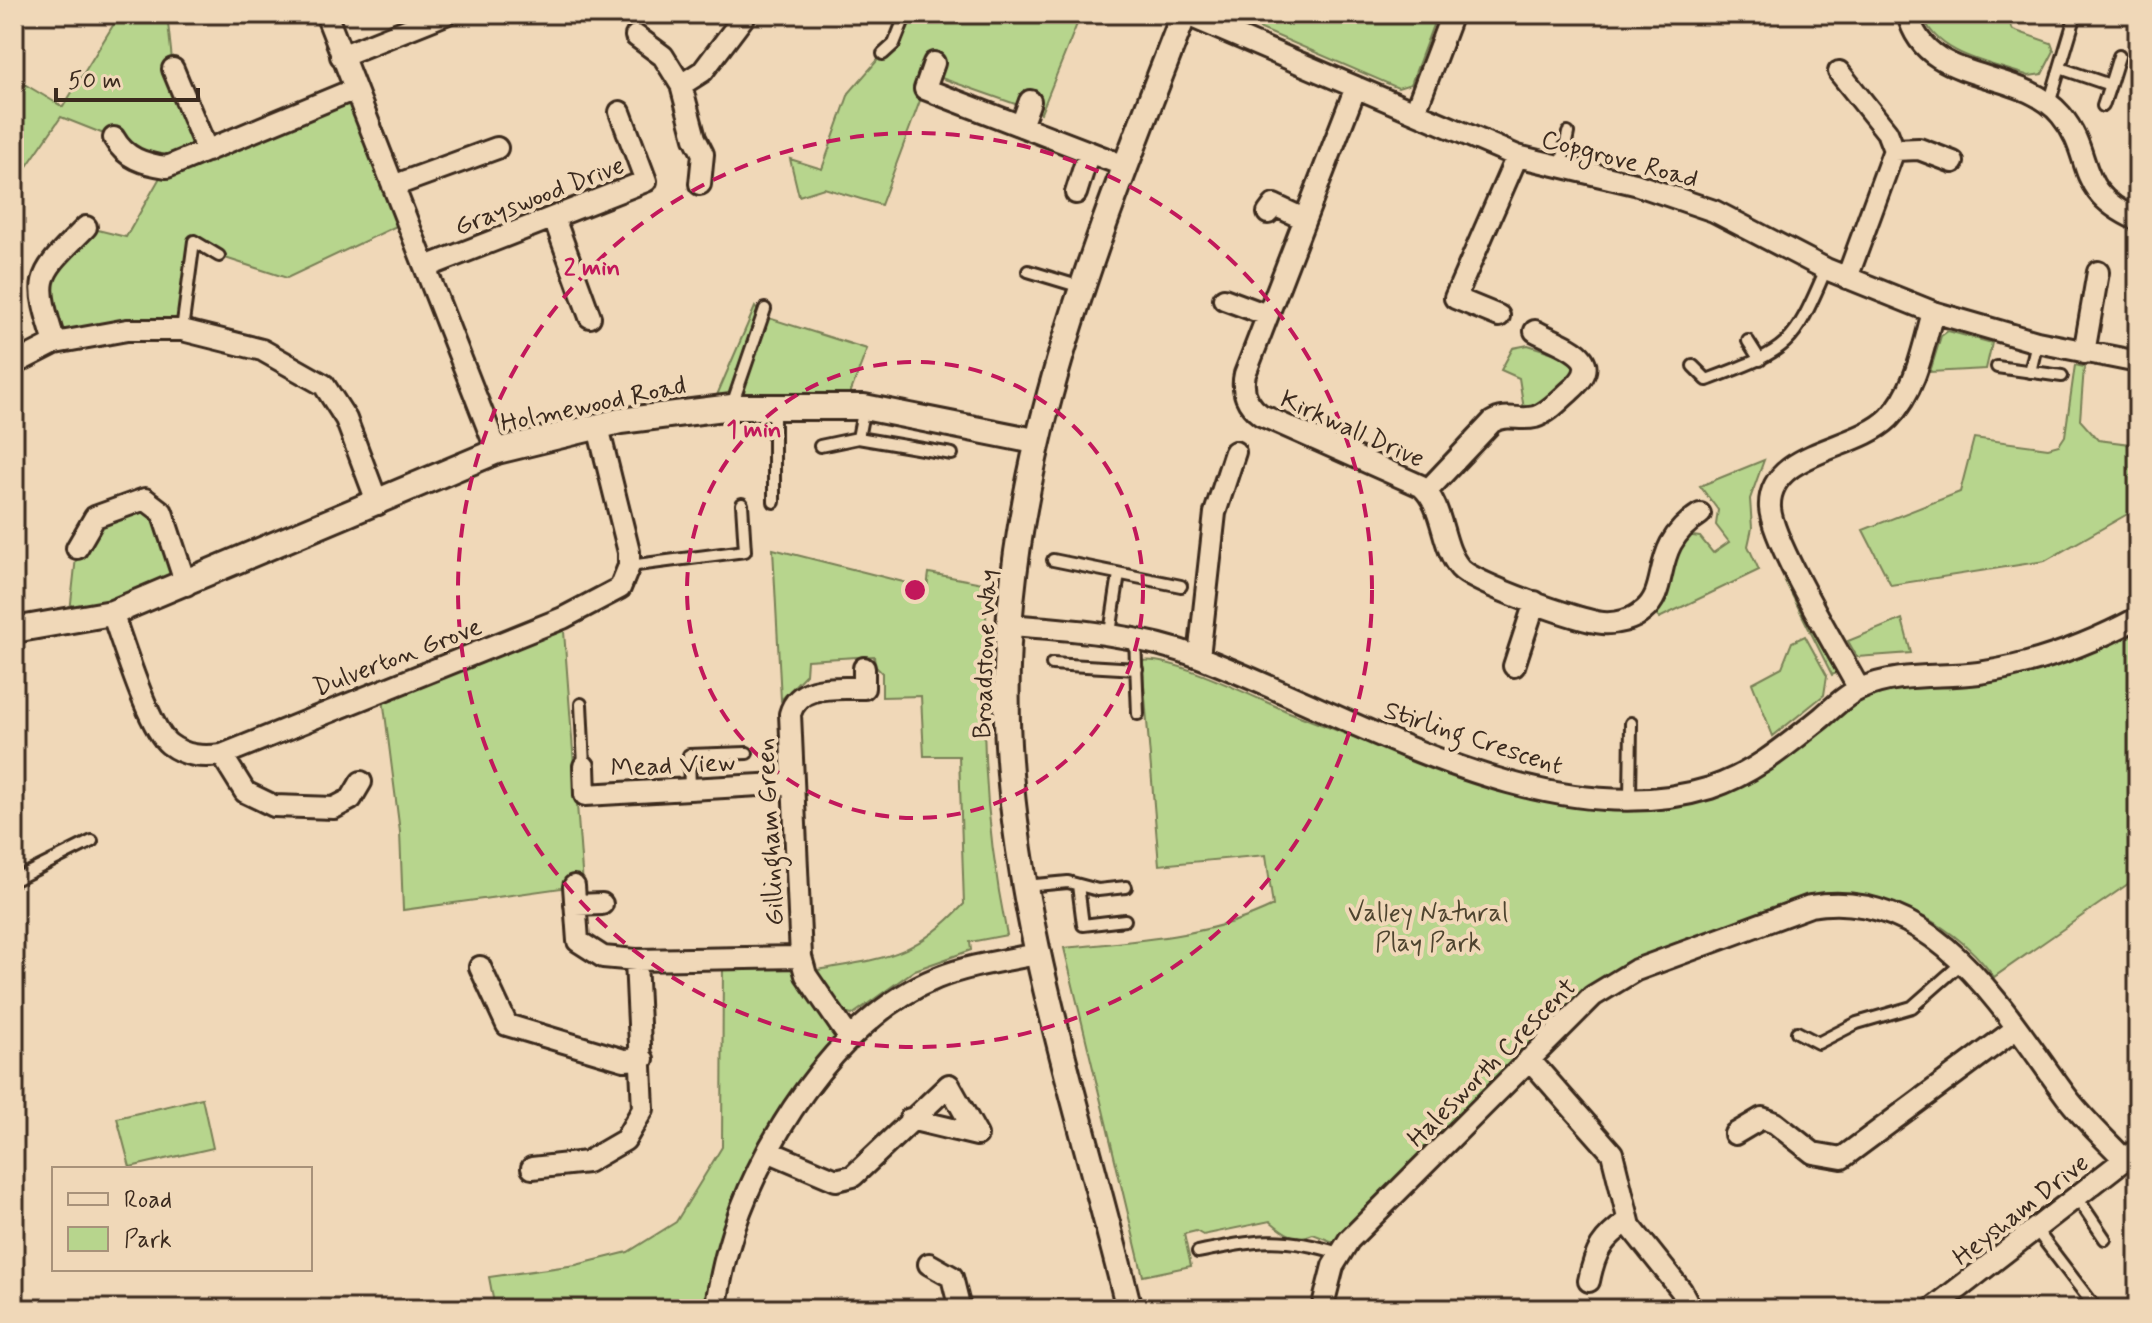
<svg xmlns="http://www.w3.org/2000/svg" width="2152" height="1323" viewBox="0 0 2152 1323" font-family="Mynerve,sans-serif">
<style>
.green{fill:#b7d58d;stroke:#798056;stroke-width:2}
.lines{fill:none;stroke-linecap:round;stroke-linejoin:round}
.service-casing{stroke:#3b2a1e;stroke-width:16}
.minor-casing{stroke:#3b2a1e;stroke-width:26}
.tertiary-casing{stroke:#3b2a1e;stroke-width:30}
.service{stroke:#f0d8b8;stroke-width:10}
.minor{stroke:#f0d8b8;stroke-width:20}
.tertiary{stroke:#f0d8b8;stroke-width:24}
.ring{fill:none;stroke:#c2185b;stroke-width:4;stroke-dasharray:14 10}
.labels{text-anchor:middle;stroke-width:8;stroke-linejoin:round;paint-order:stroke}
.street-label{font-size:26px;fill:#3b2a1e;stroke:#f0d8b8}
.park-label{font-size:26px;fill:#4e442f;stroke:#f0d8b8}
.centre{fill:#c2185b;stroke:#f0d8b8;stroke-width:4}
.ring-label{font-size:24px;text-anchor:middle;font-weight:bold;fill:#c2185b;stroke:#f0d8b8;stroke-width:8;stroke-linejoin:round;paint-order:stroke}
</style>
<rect width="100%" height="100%" fill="#f0d8b8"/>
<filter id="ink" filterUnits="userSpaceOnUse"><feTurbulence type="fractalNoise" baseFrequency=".0125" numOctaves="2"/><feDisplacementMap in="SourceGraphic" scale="16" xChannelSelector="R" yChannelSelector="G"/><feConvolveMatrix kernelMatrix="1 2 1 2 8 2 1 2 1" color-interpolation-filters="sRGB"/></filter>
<g filter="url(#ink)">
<path class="green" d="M120,14H167L173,69L207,151L355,89L407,221L287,278L219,256L194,241L182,330L55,343L44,270L86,227L126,237L166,167L114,138L61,117L14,185V78L63,107Z
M906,14H1081L1041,113L930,74L881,205L824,188L799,196L790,159L822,169L849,93L883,54Z
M1240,14H1437L1411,84L1398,88L1238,19Z
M1922,14H2005L2013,30L2051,43L2054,51L2042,74L2029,76C1992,63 1936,56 1922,14Z
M755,307L762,316L867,349L845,407L711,409Z
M1948,331L1992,343L1986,369L1930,372L1941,336Z
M1528,345L1572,359L1576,374L1536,407L1524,409L1519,378L1501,370L1513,348Z
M2075,365L2084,367L2080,420L2098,440L2138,445V508L2045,561L1891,585L1863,530L1960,492L1974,438L2048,448L2059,445L2065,436Z
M1764,460L1750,499L1752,528L1748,546L1759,570L1659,618L1653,612L1685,535L1700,537L1713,553L1729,542L1716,525L1718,510L1700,486Z
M145,499L186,585L69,621L77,548L95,517Z
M773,549L927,588L929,573L988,584C980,709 982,812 1007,935L970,942L971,950L915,970L852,1015L844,1013L821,982L818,970C885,958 915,957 964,904L959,756H924L921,696L882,697V673L875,666L874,656L807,660L806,674L781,700Z
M1791,575L1839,672L1832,675L1784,579Z
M563,618L583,885L403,910L400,832L382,690Z
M1902,619L1911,653L1857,657L1848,641Z
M2138,630V877L1994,977C1948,914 1866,880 1789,902L1620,966L1586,989L1336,1243L1313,1234C1295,1242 1284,1233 1270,1221L1203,1235L1196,1231L1184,1234L1191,1266L1143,1276L1064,948C1134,941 1210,937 1273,906L1266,855L1159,865L1142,661C1173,656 1257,699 1289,712C1338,731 1387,750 1437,767C1545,803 1671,839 1773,767C1806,744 1837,706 1876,693C1911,681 1949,690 1984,682C2036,672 2090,654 2138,630Z
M1805,636L1827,676L1824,695L1773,736L1752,683L1782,667L1792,642Z
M801,957L850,1039L754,1181L715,1309H654L620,1300L593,1309H495L489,1277L576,1265L628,1252L676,1222L722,1147L723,960Z
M202,1098L213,1148L130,1167L117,1118Z"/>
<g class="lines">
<defs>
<path id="service" d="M883,54L894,44L906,14
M2060,68L2110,85L2119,56
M2049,104L2076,14
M2103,106L2110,85
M1561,167L1568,133
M1028,271L1081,287
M182,330L194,241L219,256
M1748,341L1760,360
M1693,366L1707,380C1789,349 1792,349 1826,269
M1997,367L2062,376
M2030,372L2037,342
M732,405L765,309
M864,407L858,438L952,454
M774,408V502
M820,446L858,438
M1053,560L1181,586
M629,566L745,551L742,504
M1110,633L1119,574
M1135,638L1138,714
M1052,664L1137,669
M581,704L584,766
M690,789L689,755L747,753
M1630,800L1631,723
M14,880L92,841
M1078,885L1083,925L1125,920
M1025,886L1068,882L1098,890L1126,887
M1797,1032L1818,1043L1857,1023L1912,1007L1963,962
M2078,1199L2105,1239
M2037,1231L2095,1307
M1198,1252C1257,1240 1281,1235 1339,1253"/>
<path id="minor" d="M326,14L497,451
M1185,14L1517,156L1635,184L1714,211L1826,269L1933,312L2037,342L2138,362
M1908,14C1925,87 2020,66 2061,115C2096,157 2071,190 2138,220
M636,36L663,56L681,85L695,138L703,154L700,184
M341,56L446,14
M934,63L925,89L1125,166
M173,69L207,151
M1839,72L1887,132L1894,150L1847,278
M681,85L703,71L746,14
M1356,87L1245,374C1241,391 1247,405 1261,415L1421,486C1445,507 1440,545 1460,568C1474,584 1580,621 1603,623C1616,624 1633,620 1643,611C1672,588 1648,547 1700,514
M1415,112L1452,14
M1021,126L1030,101
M114,138C125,158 144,164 167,167L355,89
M1894,150L1919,149L1953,162
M393,186L497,148
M1076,193L1089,152
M1268,213L1274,205L1304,219
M554,218L590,317
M426,267L646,181L620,112
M1224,299L1267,315
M1499,316L1455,298L1517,156
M55,343C33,274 37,277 86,227
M2084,353L2098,272
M14,364L55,343L127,330H182L262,350L324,385L346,419L378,504
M1427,491L1492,422C1506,413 1520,421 1535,417C1548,413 1560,400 1570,391C1610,357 1563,346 1535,331
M77,548L95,517L145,499L162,512L186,585
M112,613C123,642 148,727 169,744C186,757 203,757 222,755L563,618L620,588L629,566V552L598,427
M1010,625C1075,630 1138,634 1199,657C1349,714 1545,839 1710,788C1753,774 1786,746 1821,718C1833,708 1845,695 1860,689C1896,672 1940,678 1979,673C2034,665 2089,644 2138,618
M1199,657L1215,513L1235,452
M1514,666L1535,602
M1859,689C1839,652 1772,542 1770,508C1767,451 1856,451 1889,418C1916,390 1923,348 1933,312
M222,755L245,792L274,806L334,808L351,799L361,782
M584,766L585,795L793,783
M574,886L578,941L603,957L636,960L801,957
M575,905L602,904
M480,967L507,1025L624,1060L643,1059
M850,1039L806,975L801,957L790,714C799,682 838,689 864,688V668
M1529,1059L1612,1153L1630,1226L1681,1290L1691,1309
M1735,1134L1762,1118L1775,1123L1813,1153L1842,1158L2017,1028
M770,1152L836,1180L853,1176L949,1085L977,1135L910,1119
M532,1168L587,1162L625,1140L643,1109L636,960
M929,1264L952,1277L960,1309
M1589,1281C1595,1251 1602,1239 1628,1221
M715,1309C719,1289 722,1269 728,1249C755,1149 837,1018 937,978C969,965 1003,961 1037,954
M1322,1309L1333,1266L1349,1240L1593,996L1636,970L1810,906C1934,885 2004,1012 2066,1096C2083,1119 2105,1139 2125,1160
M1932,1309L2138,1149"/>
<path id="tertiary" d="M14,630L112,613L497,451L620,421L732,407H864L1035,441
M1129,1309C1084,1122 1019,939 1008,745C993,487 1093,250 1184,14"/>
</defs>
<use href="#service" class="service-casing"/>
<use href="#minor" class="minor-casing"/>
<use href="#tertiary" class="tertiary-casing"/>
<use href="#service" class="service"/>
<use href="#minor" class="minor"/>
<use href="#tertiary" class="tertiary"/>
</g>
</g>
<g class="ring">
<circle cx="915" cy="590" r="228"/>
<circle cx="915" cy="590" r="457"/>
</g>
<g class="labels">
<g class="street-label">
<text transform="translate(1620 158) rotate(15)" y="9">Copgrove Road</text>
<text transform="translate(539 195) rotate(-21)" y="9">Grayswood Drive</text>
<text transform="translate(593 403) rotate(-12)" y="9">Holmewood Road</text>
<text transform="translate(1353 428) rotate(24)" y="9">Kirkwall Drive</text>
<text transform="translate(984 654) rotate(-88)" y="9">Broadstone Way</text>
<text transform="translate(397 656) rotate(-21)" y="9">Dulverton Grove</text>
<text transform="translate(1474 737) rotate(18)" y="9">Stirling Crescent</text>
<text transform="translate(673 764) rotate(-3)" y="9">Mead View</text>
<text transform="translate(769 832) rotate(-93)" y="9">Gillingham Green</text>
<text transform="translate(1491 1062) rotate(-45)" y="9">Halesworth Crescent</text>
<text transform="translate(2020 1209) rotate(-38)" y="9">Heysham Drive</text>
</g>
<g class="park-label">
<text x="1428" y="921">Valley Natural<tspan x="1428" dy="30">Play Park</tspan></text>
</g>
</g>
<circle cx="915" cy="590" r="12" class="centre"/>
<g class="ring-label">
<text x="592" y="275">2 min</text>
<text x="754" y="437">1 min</text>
</g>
<rect width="2152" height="1323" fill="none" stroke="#f0d8b8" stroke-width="48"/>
<rect x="24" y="24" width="2104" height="1275" fill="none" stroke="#3b2a1e" stroke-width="3" filter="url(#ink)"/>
<rect x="52" y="1167" width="260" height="104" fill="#f0d8b8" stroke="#a8927a" stroke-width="2"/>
<rect x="68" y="1193" width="40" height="12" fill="#f0d8b8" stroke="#a8927a" stroke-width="2"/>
<text x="124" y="1207" font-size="24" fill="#3b2a1e">Road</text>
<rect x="68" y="1227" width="40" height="24" fill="#b7d58d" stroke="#a8927a" stroke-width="2"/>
<text x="124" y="1247" font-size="24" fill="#3b2a1e">Park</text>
<path d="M56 88v12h142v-12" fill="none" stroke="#3b2a1e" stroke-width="4"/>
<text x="68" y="88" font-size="24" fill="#3b2a1e" stroke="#f0d8b8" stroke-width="6" paint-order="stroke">50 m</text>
</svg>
